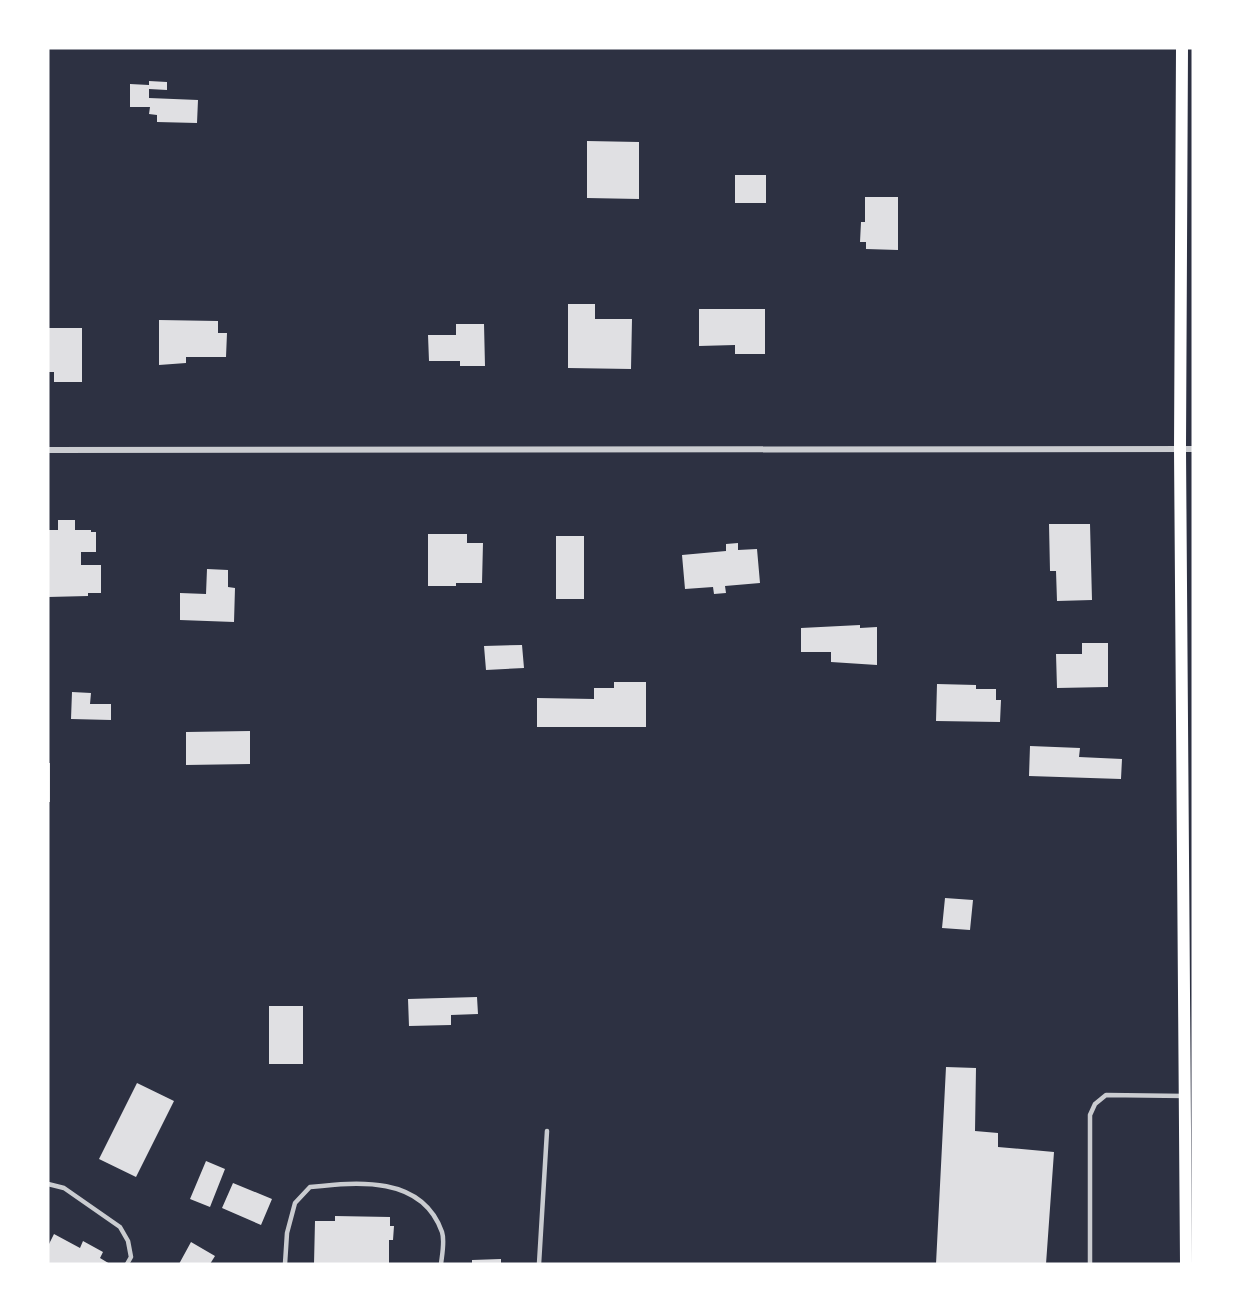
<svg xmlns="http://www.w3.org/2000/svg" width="1241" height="1312" viewBox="0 0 1241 1312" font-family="Roboto,sans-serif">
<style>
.building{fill:#e0e0e3}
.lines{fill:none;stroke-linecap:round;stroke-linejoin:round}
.service{stroke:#caccd0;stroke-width:4.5}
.minor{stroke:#caccd0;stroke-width:6}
.secondary{stroke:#fff;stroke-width:12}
</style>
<rect width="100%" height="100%" fill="#2d3142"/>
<path class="building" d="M149,81L167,82V90L149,89V98L198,100L197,123L157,122V115L149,114L150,107H130V84L149,85Z
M587,141L639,142V199L587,198Z
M735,175H766V203H735Z
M865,197H898V250L866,249V242H860L861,222H865Z
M568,304H595V319H632L631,369L568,368Z
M699,309H765V354H735V345L699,346Z
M159,320L218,321V333H227L226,357H186V363L159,365Z
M456,324H484L485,366H460V361H429L428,335H456Z
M48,328H82V382H54V372H48Z
M58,520H75V530H91V532H96V552H81V565H101V593H88V596L48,597V530H58Z
M1049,524H1090L1092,600L1057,601L1056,571H1050Z
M428,534H467V543H483L482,583H456V586H428Z
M556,536H584V599H556Z
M738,543V550L757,549L760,583L725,586L726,593L714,594L713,587L685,589L682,555L726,551V544Z
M207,569L228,570V587L235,588L234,622L180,620V593L206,594Z
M860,625V628L877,627V665L831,662V652H801V628Z
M1082,643H1108V687L1057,688L1056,654H1082Z
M522,645L524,668L486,670L484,646Z
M614,682H646V727H537V698L594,699V688H614Z
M937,684L976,685V689H996V700H1001L1000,722L936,721Z
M72,692L91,693L90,704H111V720L71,719Z
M250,731V764L186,765V732Z
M1030,746L1080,748L1079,757L1122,759L1121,779L1029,776Z
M48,763H50V802H48Z
M945,898L973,900L970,930L942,928Z
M477,997L478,1014L451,1015V1025L409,1026L408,999Z
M269,1006H303V1064H269Z
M946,1067L976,1068L975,1131L998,1133V1147L1054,1152L1046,1264H936Z
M137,1083L174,1101L136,1177L99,1159Z
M206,1161L225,1169L210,1207L190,1199Z
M233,1183L272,1199L261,1225L222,1208Z
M335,1216L390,1217V1226H394L393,1240H389V1264H314L315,1221H335Z
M54,1234L80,1248L83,1241L103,1252L100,1258L110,1264H48V1246Z
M191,1242L215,1256L210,1264H179Z
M501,1259V1264H472V1260Z"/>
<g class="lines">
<path class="service" d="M48,1184L64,1188L120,1227L128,1241L131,1257L127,1264
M285,1264L287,1233L295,1203L310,1187C357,1182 422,1175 442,1232C445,1241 442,1255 441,1264
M539,1264L547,1131
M1090,1264V1115L1095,1104L1106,1095L1185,1096"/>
<path class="minor" d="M48,450L1193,449"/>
<path class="secondary" d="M1182,48L1180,449L1186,1264"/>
</g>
<rect width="1241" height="1312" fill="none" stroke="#ffffff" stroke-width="99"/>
</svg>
